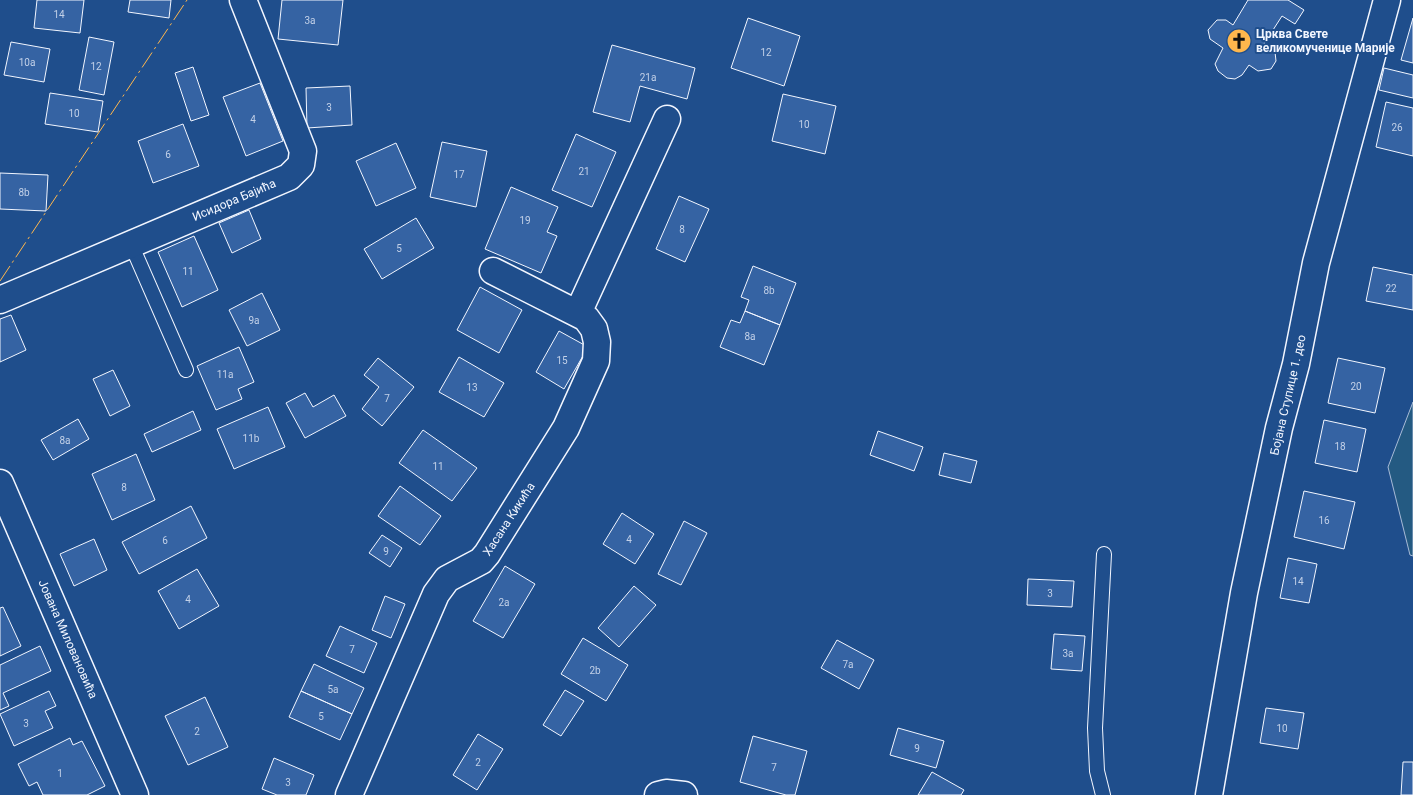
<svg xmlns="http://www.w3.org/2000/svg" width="1413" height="795" viewBox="0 0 1413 795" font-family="Roboto,sans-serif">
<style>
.green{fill:#245a82;stroke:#a8bbd7}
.building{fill:#3563a3;stroke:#f2f6ff}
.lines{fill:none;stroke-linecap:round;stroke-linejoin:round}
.service-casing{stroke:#f2f6ff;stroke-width:16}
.minor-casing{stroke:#f2f6ff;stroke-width:29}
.service{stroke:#1f4e8c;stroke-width:14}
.minor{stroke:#1f4e8c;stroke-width:26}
.power{stroke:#ffb74d;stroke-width:1;stroke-dasharray:18 4 2.5 4;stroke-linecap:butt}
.labels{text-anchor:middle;stroke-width:4;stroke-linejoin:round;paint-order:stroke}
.number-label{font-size:10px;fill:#c3d1e8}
.poi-label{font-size:12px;font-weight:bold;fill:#f2f6ff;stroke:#1f4e8c;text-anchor:start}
.street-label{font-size:12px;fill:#f2f6ff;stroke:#1f4e8c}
</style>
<rect width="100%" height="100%" fill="#1f4e8c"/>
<path class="green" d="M1413,402V556L1410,555L1388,467Z"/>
<path class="building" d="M37,0H84L80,33L34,28Z
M130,0H171L169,18L128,12Z
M282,0H343L338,45L278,39Z
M1248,0H1288L1304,10L1295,24L1282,16L1264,44L1275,52L1276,61L1271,69L1258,71L1249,65L1242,75L1235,79L1227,78L1218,71L1215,64L1223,48L1210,39L1208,30L1217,20H1226L1233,25Z
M748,18L800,36L784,86L731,68Z
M1413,18V63L1401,60Z
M89,37L114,42L104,95L79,90Z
M11,42L50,49L44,82L4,75Z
M612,45L695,68L687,99L640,86L630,122L593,112Z
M193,67L209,115L191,121L175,73Z
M1384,68L1413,75V98L1379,90Z
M260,83L283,141L246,156L223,97Z
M350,86L352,125L307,128L306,88Z
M50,93L103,101L98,132L45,124Z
M783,94L836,106L825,154L772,141Z
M1386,102L1413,108V156L1376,147Z
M183,124L199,166L153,183L138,141Z
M576,134L616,152L592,207L552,190Z
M442,142L487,151L476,207L430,197Z
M396,143L416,188L376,206L356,161Z
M0,173L48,175L46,211L0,209Z
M511,187L558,207L547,232L557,236L541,273L485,249Z
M679,196L709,209L685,262L656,249Z
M249,210L261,239L232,253L219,223Z
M416,218L434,248L382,279L364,249Z
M194,236L218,290L182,307L158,252Z
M753,266L796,283L780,325L745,311L749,300L741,297Z
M1373,267L1413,275V310L1366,301Z
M480,287L522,310L499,353L457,330Z
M262,293L280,330L247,346L229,310Z
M745,311L780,325L764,365L720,347L731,320L740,323Z
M11,315L26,350L0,362V319Z
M559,331L588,347L564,389L536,372Z
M239,347L254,382L238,389L242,399L216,410L197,366Z
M459,357L504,383L484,417L439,392Z
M378,358L414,387L382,426L362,409L379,387L364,375Z
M1338,358L1385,368L1375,413L1328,403Z
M113,370L130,406L110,416L93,379Z
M305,393L313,407L334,395L346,416L305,438L286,403Z
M268,407L285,447L234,469L217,429Z
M193,411L201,430L152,452L144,434Z
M78,419L89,439L53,460L41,440Z
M1324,420L1366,429L1357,472L1315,463Z
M423,430L477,468L452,501L399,463Z
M878,431L923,447L914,471L870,455Z
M944,453L977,461L971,483L939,475Z
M136,454L155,500L112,520L92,474Z
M400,486L441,516L420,545L378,516Z
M1304,491L1355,502L1344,549L1294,537Z
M191,506L207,538L139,574L122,542Z
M622,513L654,534L635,564L603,544Z
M684,521L707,533L681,585L658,574Z
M382,535L402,548L390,567L369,553Z
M94,539L107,570L74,586L60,554Z
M1288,558L1317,564L1309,603L1280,598Z
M505,566L535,584L503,638L473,621Z
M197,569L219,606L179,629L158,591Z
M1028,579L1074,581L1072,607L1027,605Z
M634,586L656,605L619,647L598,628Z
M385,596L405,604L391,638L372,630Z
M3,607L21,646L0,656V608Z
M340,626L377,643L364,673L326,656Z
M1054,634L1085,636L1082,671L1051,669Z
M583,638L628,665L606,701L561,674Z
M837,640L874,660L859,689L821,668Z
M40,646L51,671L3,693L9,706L0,710V665Z
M314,664L364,688L352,714L301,691Z
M565,690L584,701L561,736L543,725Z
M49,691L56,706L45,711L53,728L14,746L0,714Z
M301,691L352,714L340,740L289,717Z
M205,697L228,747L188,765L165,716Z
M1266,708L1304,713L1298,749L1260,743Z
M898,728L944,741L936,768L890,755Z
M478,734L503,749L477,790L453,775Z
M753,736L807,751L795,795H786L740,782Z
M70,738L73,745L82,741L105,786L87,795H43L37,782L29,786L18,764Z
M274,758L314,775L306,795H277L262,789Z
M1403,762H1413V795H1401Z
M932,772L964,790L961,795H918Z"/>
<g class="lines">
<defs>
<path id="service" d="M131,244L186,370
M1103,795L1097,771L1095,728L1104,554"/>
<path id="minor" d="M0,300L289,177L301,165L303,151L243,0
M578,313L667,119
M0,483L135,795
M349,795L436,594L447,579L481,561L487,554L566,428L596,361L597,342L594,329L586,318L493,271
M658,795L666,793L684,795
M1209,795L1244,593L1279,428L1296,364L1316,263L1387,0"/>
</defs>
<use href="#service" class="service-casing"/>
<use href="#minor" class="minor-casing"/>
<use href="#service" class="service"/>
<use href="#minor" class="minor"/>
<path class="power" d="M0,281L187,0"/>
</g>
<defs>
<symbol id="church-disc" viewBox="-11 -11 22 22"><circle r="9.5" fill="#ffb74d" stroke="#1f4e8c"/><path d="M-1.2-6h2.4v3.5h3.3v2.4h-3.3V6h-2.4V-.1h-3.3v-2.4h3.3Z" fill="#111"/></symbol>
</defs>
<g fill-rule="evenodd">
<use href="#church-disc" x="1225" y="27" width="28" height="28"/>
</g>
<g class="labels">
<g class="number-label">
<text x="59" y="18">14</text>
<text x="310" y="24">3a</text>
<text x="766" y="56">12</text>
<text x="27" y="66">10a</text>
<text x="96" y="70">12</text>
<text x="648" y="81">21a</text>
<text x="329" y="111">3</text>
<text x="74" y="117">10</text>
<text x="253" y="123">4</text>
<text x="804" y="128">10</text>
<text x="1397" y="131">26</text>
<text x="168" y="158">6</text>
<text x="584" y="175">21</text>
<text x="459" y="178">17</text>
<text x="24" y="196">8b</text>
<text x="525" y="224">19</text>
<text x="682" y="233">8</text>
<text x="399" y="252">5</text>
<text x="188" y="275">11</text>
<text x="1391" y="292">22</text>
<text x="769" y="294">8b</text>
<text x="254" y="324">9a</text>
<text x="750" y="340">8a</text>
<text x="562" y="364">15</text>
<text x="225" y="378">11a</text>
<text x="1356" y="390">20</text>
<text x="472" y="391">13</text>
<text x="387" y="402">7</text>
<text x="251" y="442">11b</text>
<text x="65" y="444">8a</text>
<text x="1340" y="450">18</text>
<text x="438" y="470">11</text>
<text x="124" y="491">8</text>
<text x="1324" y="524">16</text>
<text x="629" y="543">4</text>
<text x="165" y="544">6</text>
<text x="386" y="555">9</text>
<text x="1298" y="585">14</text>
<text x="1050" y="597">3</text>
<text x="188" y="603">4</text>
<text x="504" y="606">2a</text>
<text x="352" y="653">7</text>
<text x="1068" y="657">3a</text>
<text x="848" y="668">7a</text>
<text x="595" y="674">2b</text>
<text x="333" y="693">5a</text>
<text x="321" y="720">5</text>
<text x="26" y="727">3</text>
<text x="1282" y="732">10</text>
<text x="197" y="735">2</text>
<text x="917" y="752">9</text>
<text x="478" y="766">2</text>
<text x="774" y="771">7</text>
<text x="60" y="777">1</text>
<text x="288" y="786">3</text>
</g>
<g class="poi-label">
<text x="1256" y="38">Црква Свете<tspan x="1256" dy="14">великомученице Марије</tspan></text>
</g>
<g class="street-label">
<text transform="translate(234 200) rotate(-23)" y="4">Исидора Бајића</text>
<text transform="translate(1288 395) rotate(-77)" y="4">Бојана Ступице 1. део</text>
<text transform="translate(509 519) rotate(-57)" y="4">Хасана Кикића</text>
<text transform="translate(68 639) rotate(66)" y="4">Јована Миловановића</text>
</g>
</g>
</svg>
